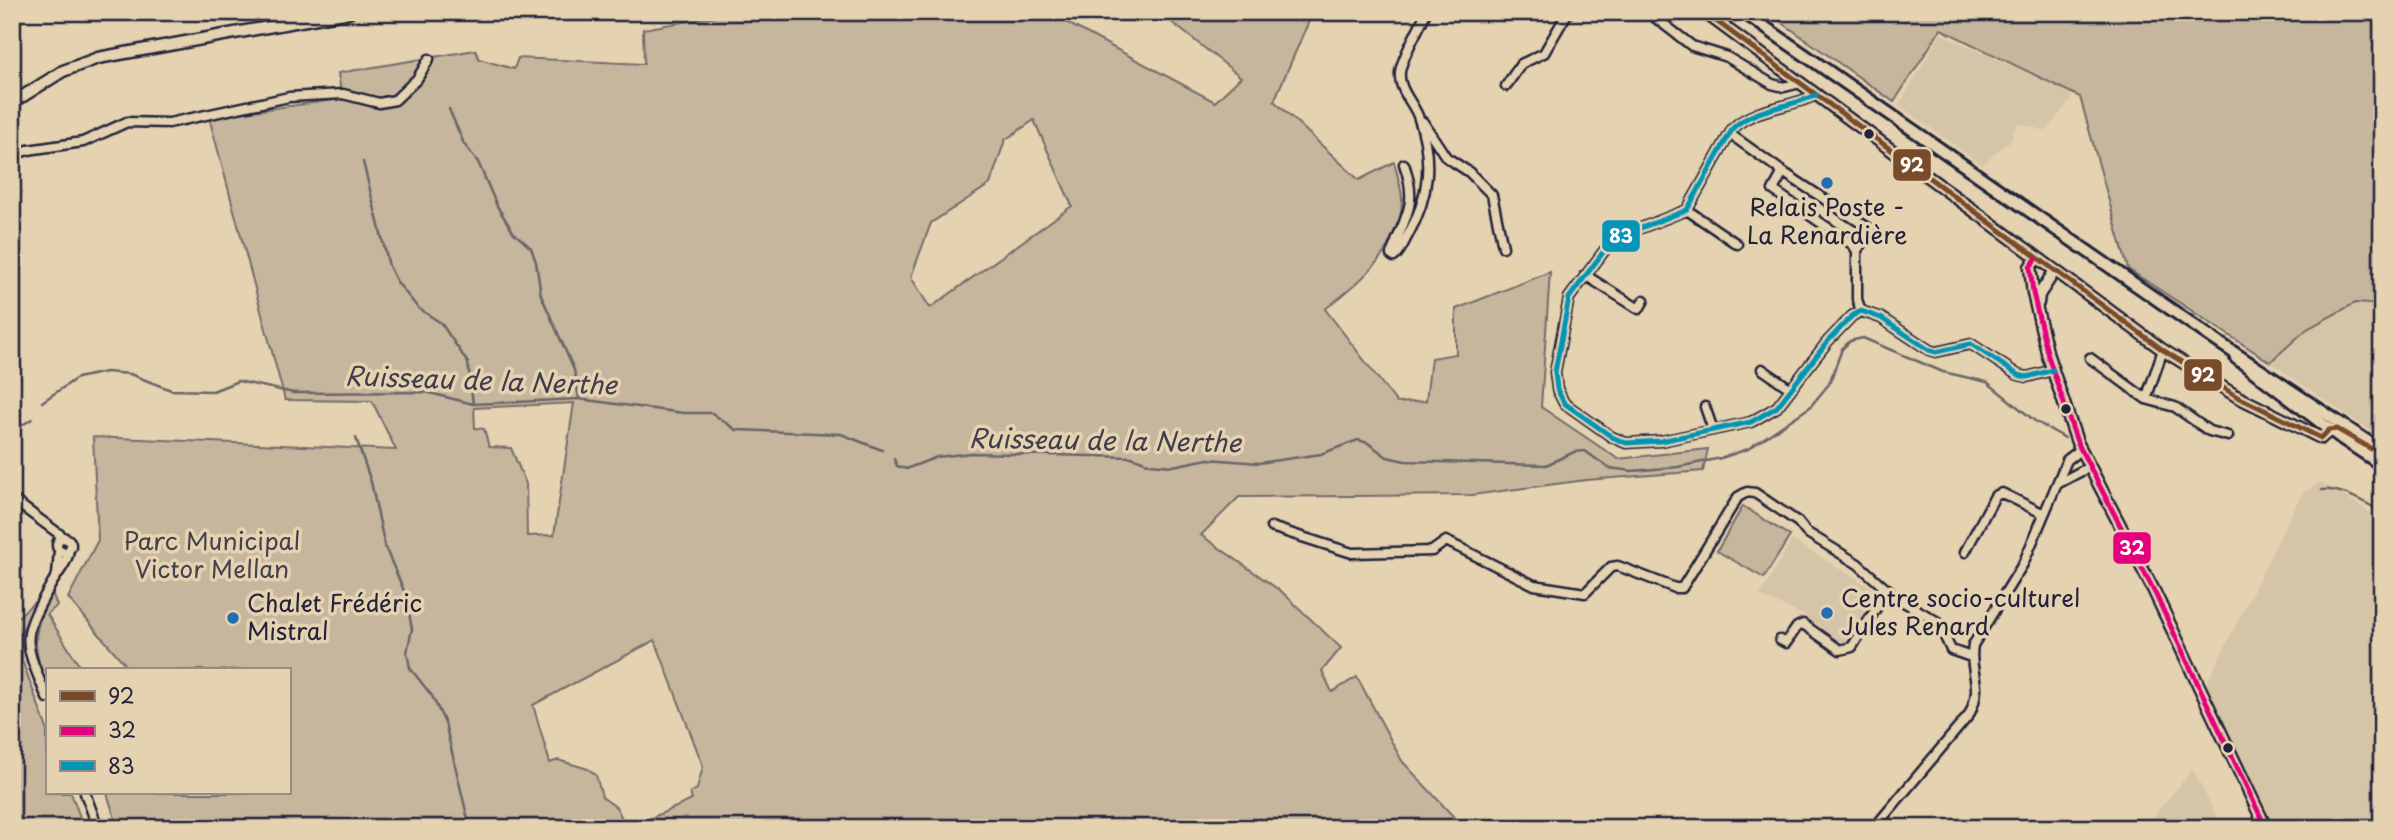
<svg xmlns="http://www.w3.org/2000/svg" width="2394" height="840" viewBox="0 0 2394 840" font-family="'Playpen Sans',sans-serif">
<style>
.built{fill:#d5c4a7}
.green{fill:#c5b69d;stroke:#746c6c;stroke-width:2;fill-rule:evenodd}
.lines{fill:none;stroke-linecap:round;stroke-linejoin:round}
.stream{stroke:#6b6567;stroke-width:2.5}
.minor-casing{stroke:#22223b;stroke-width:13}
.tertiary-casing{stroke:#22223b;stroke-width:15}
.secondary-casing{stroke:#22223b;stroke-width:16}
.minor{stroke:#e4d2b0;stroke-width:8}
.tertiary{stroke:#e4d2b0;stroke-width:10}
.secondary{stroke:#e4d2b0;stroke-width:10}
.bus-1-casing{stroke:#e4d2b0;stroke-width:10}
.bus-2-casing{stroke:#e4d2b0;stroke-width:10}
.bus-3-casing{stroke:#e4d2b0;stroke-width:10}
.bus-1{stroke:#7a4b2a;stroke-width:5}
.bus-2{stroke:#e5007d;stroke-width:5}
.bus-3{stroke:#0595b8;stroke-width:5}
.bus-dot{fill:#22223b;stroke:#e4d2b0;stroke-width:2.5}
.poi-dot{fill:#1f6fb2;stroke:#e4d2b0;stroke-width:2.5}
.labels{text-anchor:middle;stroke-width:7;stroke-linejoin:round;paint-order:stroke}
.poi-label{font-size:24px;fill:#22223b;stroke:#e4d2b0;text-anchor:start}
.park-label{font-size:24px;fill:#43404f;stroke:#e4d2b0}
.water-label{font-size:26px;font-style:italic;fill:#403e4e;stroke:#e4d2b0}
.line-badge{stroke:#e4d2b0;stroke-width:2.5}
.badge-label{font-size:19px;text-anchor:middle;font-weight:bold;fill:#fff}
</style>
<rect width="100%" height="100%" fill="#e4d2b0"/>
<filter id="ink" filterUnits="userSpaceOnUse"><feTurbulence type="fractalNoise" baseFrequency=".0143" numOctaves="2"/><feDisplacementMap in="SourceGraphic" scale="14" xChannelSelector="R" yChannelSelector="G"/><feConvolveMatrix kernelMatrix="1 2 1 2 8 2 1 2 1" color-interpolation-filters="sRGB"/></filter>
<g filter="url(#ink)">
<path class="built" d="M1941,34L2070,92L2071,100L2046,131L2017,123L2011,140L1982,165L1899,105Z
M2355,303L2382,305V435L2367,429L2270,362L2307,329Z
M2321,482L2382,519V828H2270L2204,689L2302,493Z
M1792,540L1878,592L1847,646L1803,615L1760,596Z
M2193,769L2222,828H2144Z"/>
<path class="green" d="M740,12H1047L1215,102L1241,77L1159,12H1313L1274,101L1359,180L1394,162C1397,174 1402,188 1402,200C1402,247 1360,283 1325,309L1397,403L1426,401L1431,358L1456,354V309L1550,272L1541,407L1618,459L1708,449L1703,471L1586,480L1472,495L1239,497L1201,535L1282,592L1341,648L1322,671L1332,692L1357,677L1402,761L1464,828H118L107,793H289V670H130L68,598L98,540L93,437L396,450L372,401L285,400L209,117L342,99L338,73L476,50L479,59L514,69L518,58L644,64L643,29ZM1034,120L1072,206L930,308L911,277L931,223L990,184L1005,140ZM574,403L554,535L527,536L526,484L511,448L489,447L484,429L475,428L474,408ZM655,640L703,766L697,789L690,793L692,800L640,823L625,825L617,808L602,797L596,775L588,769L558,760L550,763L533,705Z
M1767,12H2382V305L2355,303L2307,329L2270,362L2128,269L2080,97L1941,29L1894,102Z
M1743,506L1790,536L1764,578L1717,551Z
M52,592L57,606L47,614L82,670H47V686C31,647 32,630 52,592Z
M38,599L23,629L22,660L47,729V793H71L84,828H12V622Z"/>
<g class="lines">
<path class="stream" d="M449,109L464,144L478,162L497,206L513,232L531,248L536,262L541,295L574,370L579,398
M363,162L389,266L397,282L418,308L441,323L468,363L473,404
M42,402L77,378L106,372L130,374L171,390L213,391L238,381L294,393L426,392L473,404L579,399L683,413H712L736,430L841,434L882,450
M12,431L32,419
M356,438L371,482L385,547L405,593L412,629L407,652L410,668L432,696L445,723L470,828
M894,459L897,466L906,469L937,457L971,453L1132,457L1150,464L1173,466L1208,459L1259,463L1321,454L1358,440L1368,443L1387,457L1405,461L1546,465L1574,452L1585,451L1609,468L1632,471L1678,467L1721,458L1748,449L1810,407L1829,384L1842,349L1850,341L1863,338L1943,372L1987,382L2035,421L2065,438
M2322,490C2340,487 2366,504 2382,511"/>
<defs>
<path id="minor" d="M1648,12L1692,46L1727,57L1772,84L1784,87L1800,83
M1506,86L1521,64L1544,53L1568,12
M1816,95C1790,108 1755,107 1733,128L1687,210L1613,239L1569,298L1555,372L1557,389L1564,403L1612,437L1626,443L1661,441L1751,422L1777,407L1828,341L1852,316L1861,311L1881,318L1929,350L1936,352L1971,344L2018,375L2027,377L2053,370
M1423,122L1446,157L1469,172L1492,195L1503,247
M1730,134L1783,172L1773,190L1853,245L1857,251V299L1861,311
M12,160L19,153L28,150L83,142L127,122L169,123L289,97L343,94L379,103L395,100L417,79L429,59
M1783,172L1870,229L1857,251
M1687,210L1737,244
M1394,257C1401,252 1404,242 1408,235C1430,196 1433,158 1418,116C1412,101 1398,89 1400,72C1402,56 1420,28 1426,12
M1394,257L1391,255C1404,217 1419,206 1404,164
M1585,275L1639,309L1644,300
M2090,358L2146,399L2175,407L2209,431L2228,436
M1762,369L1791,389
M2146,399L2163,350
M1705,407L1713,430
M2059,483L2089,467
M12,499L66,539
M1271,527L1352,553L1432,551L1446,541L1534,585L1585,593L1611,567L1618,566L1675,588H1682L1738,497L1747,492L1755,493L1798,522L1806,532L1858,564L1895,597L1938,622L1951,650L1971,657
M57 545a7 7 0 1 1 14 0a7 7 0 1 1-14 0Z
M1965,552L1995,496L2002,493L2044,514
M57,575L59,550
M1780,640L1786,643L1797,627L1803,624L1840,650L1852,647L1888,589
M47,698C23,639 20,639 52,583C59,571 67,564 69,550
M85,793L98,828
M1874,828L1969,715C1985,682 1968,675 1973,645L2023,564L2067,460L2080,450"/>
<path id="tertiary" d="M1704,12L2163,350L2238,397L2321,438C2336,423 2345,433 2360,442
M12,103L63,71L98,58L350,12
M2036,259L2030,267L2033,293L2048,356L2077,442L2154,591L2266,828
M2038,303L2039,295L2054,272"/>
<path id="secondary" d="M1743,12L2218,342L2382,451
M2236,358L2341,438L2382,465"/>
</defs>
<use href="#minor" class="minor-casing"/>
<use href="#tertiary" class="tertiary-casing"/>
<use href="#secondary" class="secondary-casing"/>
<use href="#minor" class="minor"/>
<use href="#tertiary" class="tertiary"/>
<use href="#secondary" class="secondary"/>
<defs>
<path id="bus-1" d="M1704,12L2163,350L2238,397L2321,438L2329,430L2337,429L2382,455"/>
<path id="bus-2" d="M2036,259L2030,267L2033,293L2048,356L2077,442L2154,591L2266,828"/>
<path id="bus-3" d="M1816,95C1790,108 1755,107 1733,128L1687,210L1613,239L1569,298L1555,372L1557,389L1564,403L1612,437L1626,443L1661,441L1751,422L1777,407L1828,341L1852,316L1861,311L1881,318L1929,350L1936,352L1971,344L2018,375L2027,377L2053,370"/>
</defs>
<use href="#bus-1" class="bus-1-casing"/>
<use href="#bus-2" class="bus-2-casing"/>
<use href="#bus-3" class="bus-3-casing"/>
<use href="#bus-1" class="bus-1"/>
<use href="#bus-2" class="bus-2"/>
<use href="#bus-3" class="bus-3"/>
</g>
</g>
<g class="bus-dot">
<circle cx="1869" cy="134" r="6"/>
<circle cx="2066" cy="409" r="6"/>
<circle cx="2228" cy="748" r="6"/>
</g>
<g class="poi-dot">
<circle cx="1827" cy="183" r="7"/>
<circle cx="1827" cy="613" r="7"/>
<circle cx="233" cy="618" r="7"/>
</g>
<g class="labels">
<g class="poi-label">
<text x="1827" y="216" text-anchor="middle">Relais Poste -<tspan x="1827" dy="28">La Renardière</tspan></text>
<text x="1841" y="607">Centre socio-culturel<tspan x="1841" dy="28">Jules Renard</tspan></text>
<text x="247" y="612">Chalet Frédéric<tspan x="247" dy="28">Mistral</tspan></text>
</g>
<g class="park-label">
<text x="212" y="550">Parc Municipal<tspan x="212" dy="28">Victor Mellan</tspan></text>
</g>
<g class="water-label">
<text transform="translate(481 381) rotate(2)" y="9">Ruisseau de la Nerthe</text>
<text transform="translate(1105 441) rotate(1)" y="9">Ruisseau de la Nerthe</text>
</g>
</g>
<g class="line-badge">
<rect x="1892" y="148" width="40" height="34" rx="7" fill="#7a4b2a"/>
<rect x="1601" y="219" width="40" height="34" rx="7" fill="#0595b8"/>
<rect x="2183" y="358" width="40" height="34" rx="7" fill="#7a4b2a"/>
<rect x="2112" y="531" width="40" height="34" rx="7" fill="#e5007d"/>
</g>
<g class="badge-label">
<text x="1912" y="172">92</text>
<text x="1621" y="243">83</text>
<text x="2203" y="382">92</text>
<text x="2132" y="555">32</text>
</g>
<rect width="2394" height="840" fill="none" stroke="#e4d2b0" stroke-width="42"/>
<rect x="21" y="21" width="2352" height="798" fill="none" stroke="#22223b" stroke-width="2.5" filter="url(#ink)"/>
<rect x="46" y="668" width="245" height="126" fill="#e4d2b0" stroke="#968c81" stroke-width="2"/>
<rect x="60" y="691" width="35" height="10" fill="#7a4b2a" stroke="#968c81" stroke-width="2"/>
<text x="108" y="704" font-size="21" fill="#22223b">92</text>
<rect x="60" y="726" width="35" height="10" fill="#e5007d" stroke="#968c81" stroke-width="2"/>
<text x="108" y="738" font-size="21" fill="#22223b">32</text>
<rect x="60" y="761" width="35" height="10" fill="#0595b8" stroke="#968c81" stroke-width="2"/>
<text x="108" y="774" font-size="21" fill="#22223b">83</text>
</svg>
